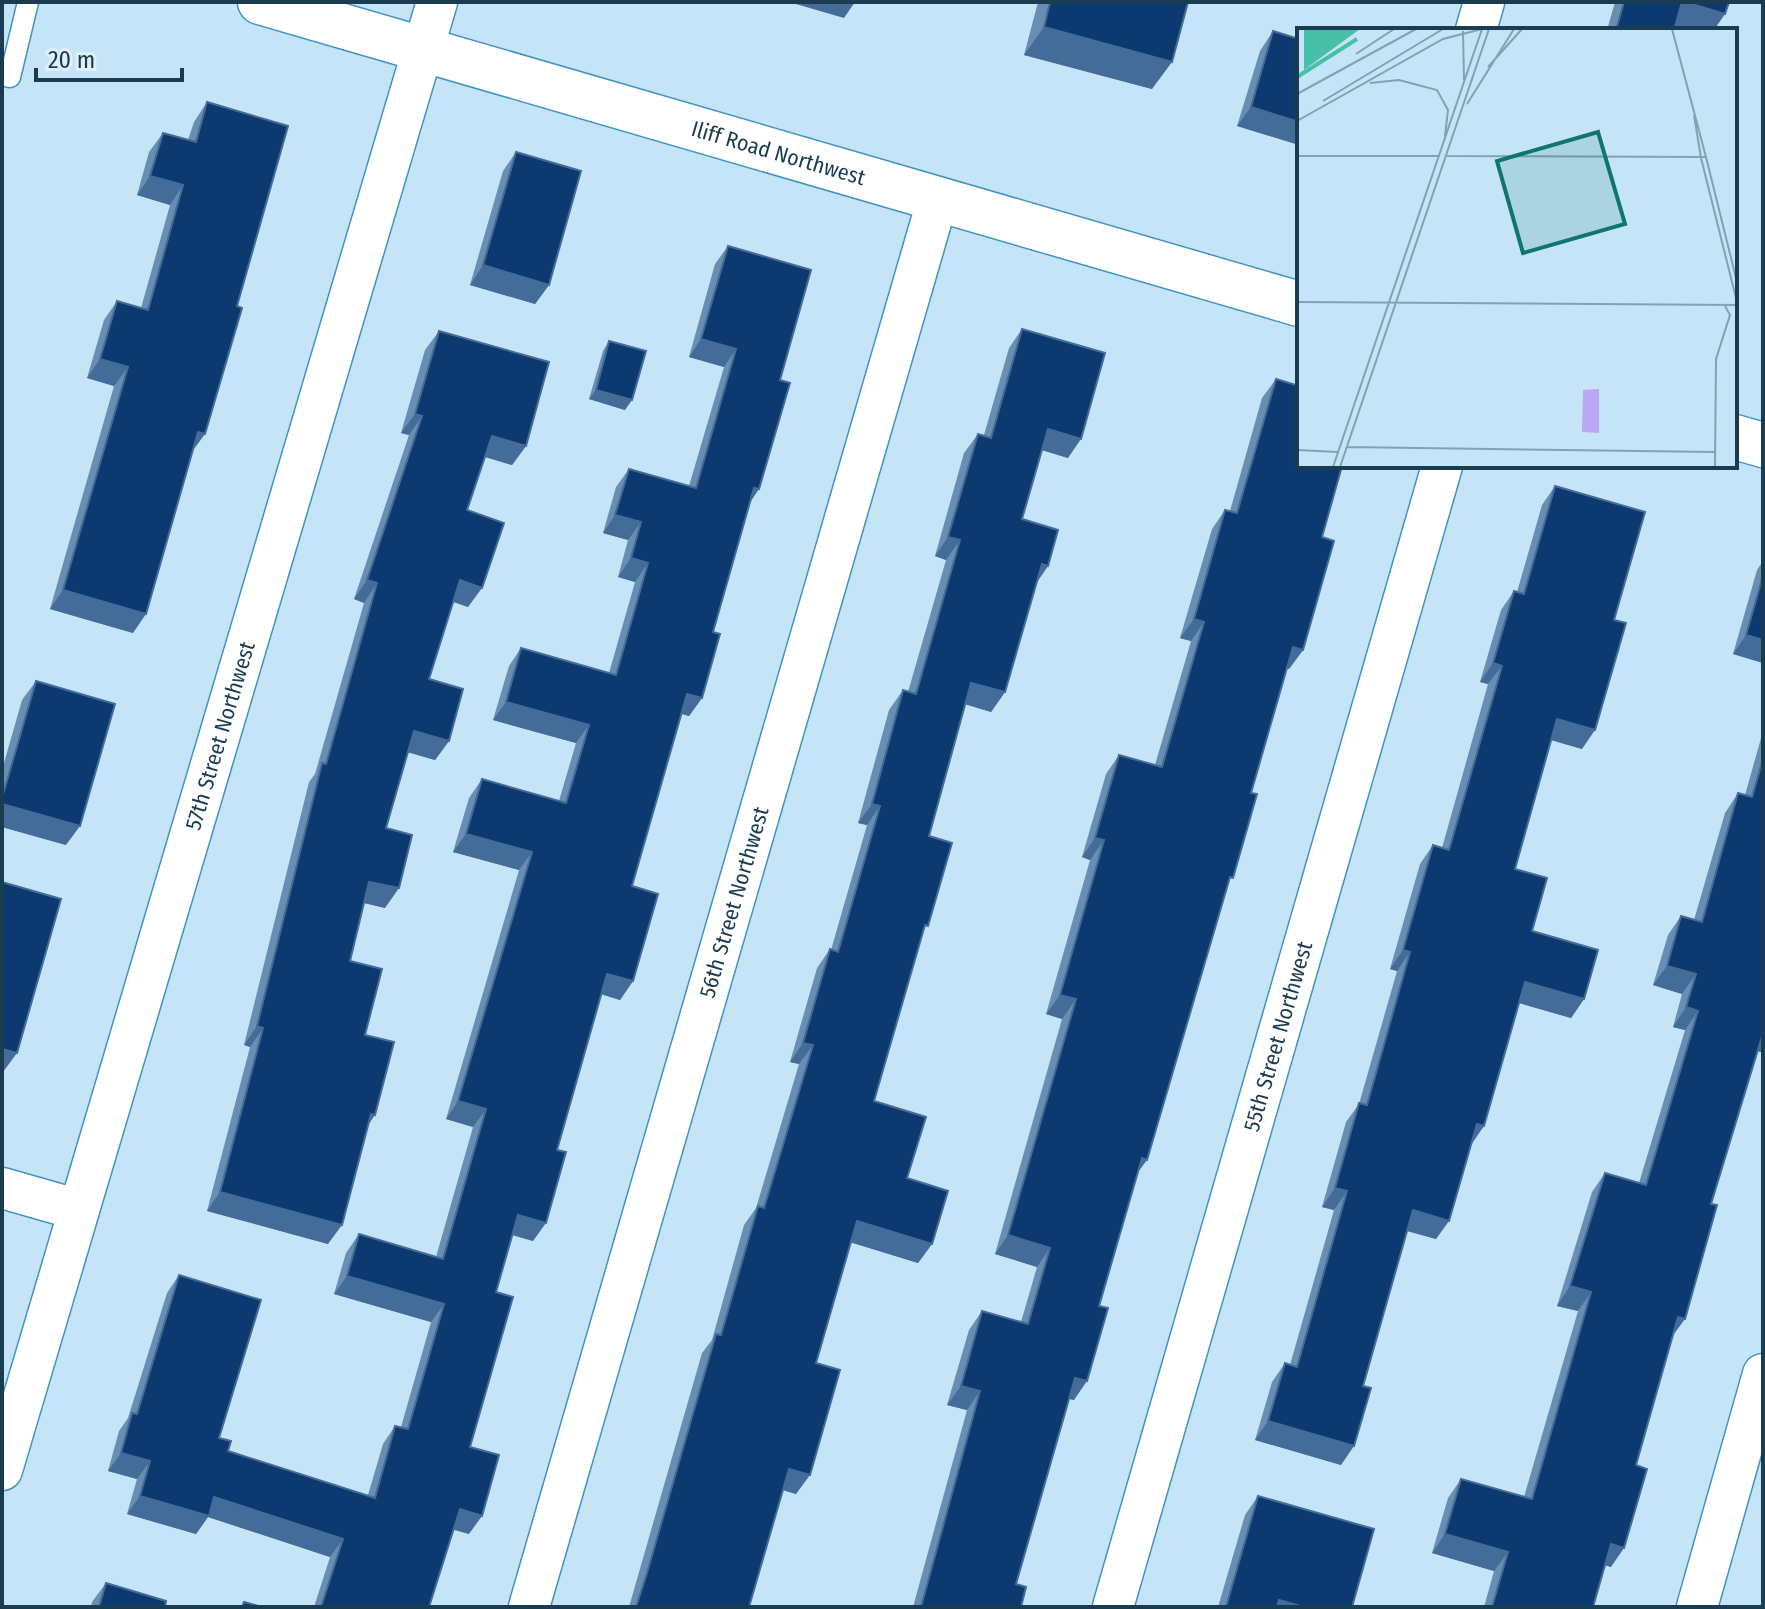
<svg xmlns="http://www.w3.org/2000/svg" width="1765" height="1609" viewBox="0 0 1765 1609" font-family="'Fira Sans Condensed',sans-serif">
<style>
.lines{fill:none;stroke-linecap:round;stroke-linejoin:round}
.lane-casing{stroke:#4194c1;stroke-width:23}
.street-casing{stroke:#4194c1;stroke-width:43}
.secondary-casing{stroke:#4194c1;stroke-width:47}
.lane{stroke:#fff;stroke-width:20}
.street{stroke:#fff;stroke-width:40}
.secondary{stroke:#fff;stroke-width:44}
.wall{fill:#698eb3}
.shaded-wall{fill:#446c98}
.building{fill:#0c396f;stroke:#446c98;stroke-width:2}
.labels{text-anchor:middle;stroke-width:8;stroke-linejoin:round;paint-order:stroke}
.street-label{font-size:22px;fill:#1a3c50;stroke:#e0eff9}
.inset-river{fill:none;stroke:#48c0a5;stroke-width:4}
.inset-road{fill:none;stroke:#81a1b4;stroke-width:2}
.view{fill:#0f766e;fill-opacity:0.15;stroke:#0f766e;stroke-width:4}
.inset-edge{fill:none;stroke:#1a3c50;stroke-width:4}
</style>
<rect width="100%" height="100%" fill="#c6e4f7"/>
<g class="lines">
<defs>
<path id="lane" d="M2,75L10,77L28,2"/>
<g id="street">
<path d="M1476,30L1484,2"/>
<path d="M2,1188L79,1210"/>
<path id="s1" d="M2,1470L437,2"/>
<path id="s2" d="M529,1607L938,198"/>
<path id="s3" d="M1113,1607L1442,466"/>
<path d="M1697,1607L1763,1374"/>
</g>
<g id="secondary">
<path id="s4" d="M260,2L1299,304"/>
<path d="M1735,437L1763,445"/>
</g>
</defs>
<use href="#lane" class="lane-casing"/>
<use href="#street" class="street-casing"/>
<use href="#secondary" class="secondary-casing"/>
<use href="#lane" class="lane"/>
<use href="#street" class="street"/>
<use href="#secondary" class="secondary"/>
</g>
<path class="wall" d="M1038,2H1188L1152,89L1024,55Z
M1615,2H1729L1691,30L1675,26L1674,30H1607Z
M1273,31L1299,39V145L1237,126L1260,51Z
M207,102L193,451L133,633L50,609L114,386L87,378L104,320L117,301L141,308L170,205L137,195L149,152L163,133L188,140L194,122Z
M516,152L549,285L535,304L470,285L503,171Z
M728,246L780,380L750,503L713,632L702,698L689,716L682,714L632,886L633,981L620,1000L601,994L557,1150L533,1241L512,1235L496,1292L470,1447L469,1534L454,1529L429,1607H314L330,1557L208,1517L196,1534L127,1514L137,1479L108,1471L119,1431L128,1418L167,1293L179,1275L219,1438L228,1451L368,1495L383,1444L395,1426L401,1427L431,1322L334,1294L346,1253L359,1234L436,1257L473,1127L446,1119L519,870L453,852L469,798L482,779L559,801L576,743L493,720L509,666L521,648L609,673L635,582L618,577L628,540L603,533L616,487L629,469L689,486L724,367L689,357L715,264Z
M1022,329L1068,458L1042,450L1022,519L1048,566L1036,583L1005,692L991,712L965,704L929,836L922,934L874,1101L907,1178L932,1244L918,1263L850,1242L816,1363L796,1494L783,1490L749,1607H629L702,1353L712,1340L744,1225L756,1208L799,1064L790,1062L817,968L830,949L831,950L867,825L858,823L889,710L903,690L908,692L946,560L935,556L964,453L978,434L984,435L1009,348Z
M439,331L526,446L512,465L485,457L467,510L468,607L453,602L429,679L449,741L435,760L408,752L386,828L385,908L364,903L350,961L365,1035L368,1126L328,1244L207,1211L250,1047L244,1045L309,782L315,774L364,603L354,599L409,435L401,433L425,350Z
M609,341L625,410L589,399L603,351Z
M1276,379L1322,537L1303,650L1289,669L1287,668L1251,793L1227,886L1137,1173L1099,1306L1074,1400L1069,1399L1016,1584L1021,1607H913L967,1410L947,1405L969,1330L982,1311L1021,1322L1037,1267L995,1254L1062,1019L1046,1014L1090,860L1082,857L1106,774L1119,755L1155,765L1191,641L1180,638L1212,529L1225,510L1230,511L1262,398Z
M1555,486L1614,620L1582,749L1551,740L1515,869L1532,931L1584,999L1571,1018L1519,1003L1471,1145L1436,1239L1407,1231L1341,1465L1255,1440L1272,1382L1285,1363L1290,1365L1334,1210L1322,1207L1346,1122L1359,1104L1397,971L1390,969L1420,864L1433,845L1442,848L1488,684L1480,682L1501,610L1514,591L1517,592L1542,505Z
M1763,561V663L1733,654L1757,570Z
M36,681L66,845L2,827V770L22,700Z
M1763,731V1049L1761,1052L1758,1051L1711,1204L1636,1465L1611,1567L1605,1565L1593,1607H1484L1494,1571L1432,1553L1448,1498L1461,1479L1524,1497L1578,1311L1557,1306L1592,1192L1605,1173L1639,1183L1685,1030L1673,1027L1682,994L1653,985L1668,935L1681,916L1694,920L1725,813L1738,793L1745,795Z
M1258,1496L1352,1607H1218L1245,1515Z
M106,1583L165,1607H91L92,1602Z"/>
<path class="shaded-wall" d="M789,2H855L844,18Z
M1682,2H1685L1725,14L1714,30H1691L1667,23Z
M1044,27L1172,62L1152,89L1024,55Z
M1251,107L1299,122V145L1237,126Z
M150,176L183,185L170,205L137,195Z
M483,265L549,285L535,304L470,285Z
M701,339L736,349L724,367L689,357Z
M100,359L128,367L114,386L87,378Z
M596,390L632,400L625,410L589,399Z
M415,414L422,416L409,435L401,433Z
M1048,429L1081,439L1068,458L1035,448Z
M198,432L205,434L191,453Z
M492,436L526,446L512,465L479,455Z
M754,488L759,489L747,507Z
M615,515L641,522L628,540L603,533Z
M948,537L960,540L946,560L935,556Z
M631,558L648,563L635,582L618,577Z
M1042,564L1048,566L1035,585Z
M367,580L377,583L364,603L354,599Z
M460,580L482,588L468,607L446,599Z
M63,590L146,614L133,633L50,609Z
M1194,619L1204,622L1191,641L1180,638Z
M1746,635L1763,640V663L1733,654Z
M1293,647L1303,650L1289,669L1280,666Z
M1493,663L1502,666L1488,684L1480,682Z
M971,683L1005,692L991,712L958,702Z
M687,694L702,698L689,716L675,712Z
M506,702L589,725L576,743L493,720Z
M1557,719L1595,730L1582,749L1544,738Z
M414,731L449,741L435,760L400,750Z
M2,804L80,826L66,845L2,827Z
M872,804L880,806L867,825L858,823Z
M466,834L532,852L519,870L453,852Z
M1095,838L1104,840L1090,860L1082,857Z
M369,882L399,888L385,908L356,901Z
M1403,950L1410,952L1397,971L1390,969Z
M1667,966L1696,974L1682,994L1653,985Z
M607,974L633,981L620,1000L594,992Z
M1525,982L1584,999L1571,1018L1512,1001Z
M1060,995L1076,999L1062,1019L1046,1014Z
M1686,1007L1698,1011L1685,1030L1673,1027Z
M257,1026L263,1028L250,1047L244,1045Z
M1763,1031V1049L1761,1052L1751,1049Z
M803,1043L813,1045L799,1064L790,1062Z
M2,1049L17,1053L3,1072H2Z
M458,1101L486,1109L473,1127L446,1119Z
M371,1114L375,1115L362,1134Z
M1477,1124L1484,1126L1471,1145Z
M1142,1158L1147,1160L1133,1179Z
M1335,1188L1347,1191L1334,1210L1322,1207Z
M220,1192L342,1225L328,1244L207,1211Z
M1413,1210L1449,1221L1436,1239L1400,1229Z
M518,1215L546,1223L533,1241L505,1233Z
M857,1221L932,1244L918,1263L843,1240Z
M1008,1235L1050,1248L1037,1267L995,1254Z
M347,1276L444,1304L431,1322L334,1294Z
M1570,1286L1591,1292L1578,1311L1557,1306Z
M1678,1317L1685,1319L1671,1338Z
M1075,1378L1087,1381L1074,1400L1062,1397Z
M961,1386L980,1391L967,1410L947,1405Z
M1268,1421L1354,1446L1341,1465L1255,1440Z
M121,1453L150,1461L137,1479L108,1471Z
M789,1469L810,1475L796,1494L776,1488Z
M140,1496L214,1497L343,1539L330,1557L208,1517L196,1534L127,1514Z
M460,1509L482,1516L469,1534L447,1528Z
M1445,1534L1508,1552L1494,1571L1432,1553Z
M1611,1544L1624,1548L1611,1567L1598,1563Z
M1279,1600L1304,1607H1274Z"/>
<path class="building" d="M1050,2H1188L1172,62L1044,27Z
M1624,2H1682L1674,30H1616Z
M1685,2H1729L1725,14Z
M1273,31L1299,39V122L1251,107Z
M207,102L288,126L237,306L242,308L205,434L198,432L146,614L63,590L128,367L100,359L117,301L148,310L183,185L150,176L163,133L196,142Z
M516,152L581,171L549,285L483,265Z
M728,246L811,270L780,380L790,383L759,489L754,488L713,632L720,634L702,698L687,694L632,886L658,894L633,981L607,974L557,1150L566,1152L546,1223L518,1215L496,1292L513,1297L470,1447L499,1455L482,1516L460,1509L429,1607H321L343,1539L214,1497L209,1516L140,1496L150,1461L121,1453L132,1413L137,1414L179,1275L261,1300L219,1438L231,1441L228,1451L375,1498L395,1426L408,1429L444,1304L347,1276L359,1234L443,1259L486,1109L458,1101L532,852L466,834L482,779L566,803L589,725L506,702L521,648L616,675L648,563L631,558L641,522L615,515L629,469L696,488L736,349L701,339Z
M1022,329L1105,353L1081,439L1048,429L1022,519L1058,530L1048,566L1042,564L1005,692L971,683L929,836L952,843L928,926L925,925L874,1101L926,1117L907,1178L948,1191L932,1244L857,1221L816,1363L840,1370L810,1475L789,1469L749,1607H636L647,1573L716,1334L721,1335L758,1206L764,1208L813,1045L803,1043L830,949L838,952L880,806L872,804L903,690L916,694L960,540L948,537L978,434L991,438Z
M439,331L549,362L526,446L492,436L467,510L504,523L482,588L460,580L429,679L463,689L449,741L414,731L386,828L412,835L399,888L369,882L350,961L382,969L365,1035L394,1042L375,1115L371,1114L342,1225L220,1192L263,1028L257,1026L322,763L326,764L377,583L367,580L422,416L415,414Z
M609,341L646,351L632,400L596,390Z
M1276,379L1299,386V466H1342L1322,537L1334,541L1303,650L1293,647L1251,793L1257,794L1233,878L1230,877L1147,1160L1142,1158L1099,1306L1108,1308L1087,1381L1075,1378L1016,1584L1026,1587L1021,1607H921L980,1391L961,1386L982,1311L1028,1324L1050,1248L1008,1235L1076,999L1060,995L1104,840L1095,838L1119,755L1162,767L1204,622L1194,619L1225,510L1237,513Z
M1555,486L1645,512L1614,620L1626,623L1595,730L1557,719L1515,869L1547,878L1532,931L1598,950L1584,999L1525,982L1484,1126L1477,1124L1449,1221L1413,1210L1363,1386L1371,1388L1354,1446L1268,1421L1285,1363L1297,1367L1347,1191L1335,1188L1359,1103L1367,1105L1410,952L1403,950L1433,845L1449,850L1502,666L1493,663L1514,591L1524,594Z
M1763,576V640L1746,635Z
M36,681L115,704L80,826L2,804V798Z
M1763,759V1033L1711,1204L1717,1205L1685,1319L1678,1317L1636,1465L1647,1469L1624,1548L1611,1544L1593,1607H1492L1508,1552L1445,1534L1461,1479L1532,1499L1591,1292L1570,1286L1605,1173L1646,1185L1698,1011L1686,1007L1696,974L1667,966L1681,916L1702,922L1738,793L1752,797Z
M2,882L61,899L17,1053L2,1049Z
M1258,1496L1374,1529L1352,1607H1304L1279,1600L1277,1607H1226Z
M106,1583L166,1601L165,1607H99Z
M244,1602L262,1607H242Z"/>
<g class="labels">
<g class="street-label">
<text dy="8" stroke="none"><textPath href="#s4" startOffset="540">Iliff Road Northwest</textPath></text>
<text dy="8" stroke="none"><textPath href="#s1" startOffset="766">57th Street Northwest</textPath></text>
<text dy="8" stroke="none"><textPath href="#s2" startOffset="734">56th Street Northwest</textPath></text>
<text dy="8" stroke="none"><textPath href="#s3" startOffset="594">55th Street Northwest</textPath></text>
</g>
</g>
<g transform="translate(1297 28)">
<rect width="440" height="440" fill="#c6e4f7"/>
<path d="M302,361V405L285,404L286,362Z" fill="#bba7f4"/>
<path d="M7,1H63L7,42Z" fill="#48c0a5"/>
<path class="inset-river" d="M0,49L60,11"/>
<path class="inset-road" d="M375,1L409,129M166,3L167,52M59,26L97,1M191,39L225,1M73,55L102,52L140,62L151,82L148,108M0,66L119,1M26,73L146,1M170,76L217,1M397,87L404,130M0,93L146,11L185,1M0,128H141M150,128L409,129L440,254M404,130L440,274M0,274L440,277M50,419L418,424M0,422L41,424M36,439L185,1M43,439L192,1M418,439L419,331L433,287L428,278"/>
<path class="view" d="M301,104L328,196L226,225L200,133Z"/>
<rect width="440" height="440" class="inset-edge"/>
</g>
<rect width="1765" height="1609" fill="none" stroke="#1a3c50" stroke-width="8"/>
<path d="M36 68v12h146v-12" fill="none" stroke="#1a3c50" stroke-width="4"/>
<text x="48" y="68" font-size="24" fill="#1a3c50" stroke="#e0eff9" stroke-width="6" paint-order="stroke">20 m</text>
</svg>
